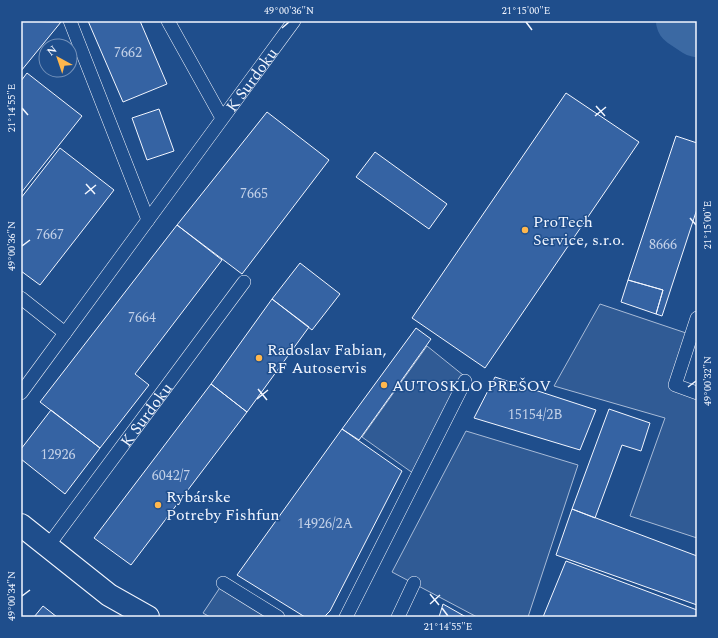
<svg xmlns="http://www.w3.org/2000/svg" width="718" height="638" viewBox="0 0 718 638" font-family="Spectral,serif">
<style>
.parking{fill:#305b95;stroke:#a8bbd7}
.lines{fill:none;stroke-linecap:round;stroke-linejoin:round}
.river{stroke:#3b69a3;stroke-width:52}
.building{fill:#3563a3;stroke:#f2f6ff}
.lane-casing{stroke:#f2f6ff;stroke-width:14}
.street-casing{stroke:#f2f6ff;stroke-width:24}
.lane{stroke:#1f4e8c;stroke-width:13}
.street{stroke:#1f4e8c;stroke-width:22}
.ticks{fill:none;stroke:#f2f6ff;stroke-width:1.5}
.poi-dot{fill:#ffb74d;stroke:#1f4e8c;stroke-width:1.5}
.labels{text-anchor:middle;stroke-width:3;stroke-linejoin:round;paint-order:stroke}
.number-label{font-size:14px;fill:#c3d1e8}
.street-label{font-size:16px;fill:#f2f6ff;stroke:#1f4e8c}
.poi-label{font-size:16px;fill:#f2f6ff;stroke:#1f4e8c;text-anchor:start}
.neatline{fill:none;stroke:#f2f6ff;stroke-width:1.5}
.ticks-label{font-size:10px;text-anchor:middle;fill:#f2f6ff}
</style>
<rect width="100%" height="100%" fill="#1f4e8c"/>
<path class="parking" d="M600,304L692,335L675,385L697,393V538L630,516L665,418L554,386Z
M427,346L468,379L417,476L362,437Z
M466,431L578,465L528,617H477L392,572Z
M223,583L278,617H210L203,613Z"/>
<g class="lines">
<path class="river" d="M682,21L697,31"/>
</g>
<path class="building" d="M21,21L61,22L21,71Z
M88,21H140L167,84L123,102Z
M27,73L82,116L21,193V81Z
M566,93L639,142L485,368L412,318Z
M159,109L174,151L147,160L132,118Z
M267,112L329,160L242,274L177,225Z
M676,136L697,143V209L662,316L656,314L663,290L628,280Z
M60,148L114,190L40,285L21,271V198Z
M375,152L447,204L429,229L356,177Z
M177,225L222,260L135,374L149,385L100,448L40,402Z
M300,263L340,294L312,330L272,299Z
M628,280L663,290L656,314L621,302Z
M272,299L309,327L247,412L211,384Z
M416,328L431,339L359,440L342,429Z
M495,377L596,410L580,450L474,418Z
M211,384L247,412L131,565L94,538Z
M609,409L650,423L641,451L622,445L595,518L572,509Z
M51,410L100,448L65,494L21,459V449Z
M342,429L402,471L330,611L324,617H305L237,575Z
M572,509L697,556V605L556,555Z
M566,561L697,610V617H543Z
M443,604L466,617H439Z
M43,606L57,617H34Z"/>
<g class="lines">
<defs>
<g id="lane">
<path d="M70,21L148,220"/>
<path d="M168,21L222,118"/>
<path d="M21,298L65,333"/>
<path d="M697,318L675,385L697,393"/>
<path id="s1" d="M21,393L294,21"/>
<path id="s2" d="M48,546L244,282"/>
<path d="M223,583L278,617"/>
<path d="M346,617L465,381"/>
<path d="M398,617L414,583"/>
</g>
<path id="street" d="M21,525L109,595L148,617"/>
</defs>
<use href="#lane" class="lane-casing"/>
<use href="#street" class="street-casing"/>
<use href="#lane" class="lane"/>
<use href="#street" class="street"/>
</g>
<path class="ticks" d="M526,22L532,30M282,28L289,22M596,106L605,116M22,108L28,115M595,116L606,107M86,184L95,194M85,194L96,185M690,218L696,225M22,246L30,240M688,387L696,381M258,389L267,400M257,399L268,390M430,594L439,605M22,596L30,590M430,604L440,595M442,608L448,616"/>
<g class="poi-dot">
<circle cx="525" cy="230" r="4"/>
<circle cx="259" cy="358" r="4"/>
<circle cx="384" cy="385" r="4"/>
<circle cx="158" cy="505" r="4"/>
</g>
<g class="labels">
<g class="number-label">
<text x="128" y="57">7662</text>
<text x="254" y="198">7665</text>
<text x="50" y="239">7667</text>
<text x="663" y="249">8666</text>
<text x="142" y="322">7664</text>
<text x="535" y="419">15154/2B</text>
<text x="58" y="459">12926</text>
<text x="171" y="480">6042/7</text>
<text x="325" y="528">14926/2A</text>
</g>
<g class="street-label">
<text dy="6" stroke="none"><textPath href="#s1" startOffset="389">K Surdoku</textPath></text>
<text dy="6" stroke="none"><textPath href="#s2" startOffset="164">K Surdoku</textPath></text>
</g>
<g class="poi-label">
<text x="533" y="227">ProTech<tspan x="533" dy="18">Service, s.r.o.</tspan></text>
<text x="267" y="355">Radoslav Fabian,<tspan x="267" dy="18">RF Autoservis</tspan></text>
<text x="392" y="391">AUTOSKLO PREŠOV</text>
<text x="166" y="502">Rybárske<tspan x="166" dy="18">Potreby Fishfun</tspan></text>
</g>
</g>
<rect width="718" height="638" fill="none" stroke="#1f4e8c" stroke-width="44"/>
<g transform="translate(58 58) rotate(320)"><circle r="19" fill="#1f4e8c" stroke="#7391ba"/>
<path d="M0-3L7 15L0 10L-7 15Z" fill="#ffb74d"/>
<text y="-6" font-size="11" font-weight="bold" text-anchor="middle" fill="#f2f6ff">N</text>
</g>
<rect x="22" y="22" width="674" height="594" class="neatline"/>
<g class="ticks-label">
<text x="289" y="14">49°00'36"N</text>
<text x="526" y="14">21°15'00"E</text>
<text transform="translate(11 108) rotate(-90)" y="4">21°14'55"E</text>
<text transform="translate(707 225) rotate(-90)" y="4">21°15'00"E</text>
<text transform="translate(11 246) rotate(-90)" y="4">49°00'36"N</text>
<text transform="translate(707 381) rotate(-90)" y="4">49°00'32"N</text>
<text transform="translate(11 596) rotate(-90)" y="4">49°00'34"N</text>
<text x="448" y="630">21°14'55"E</text>
</g>
</svg>
